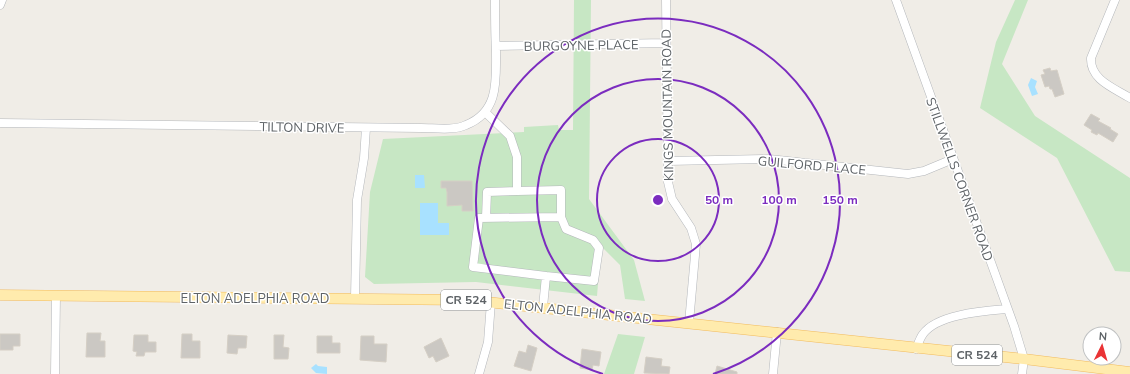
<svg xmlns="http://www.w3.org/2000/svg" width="1130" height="374" viewBox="0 0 1130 374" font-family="'Nunito Sans',sans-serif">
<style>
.green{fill:#c7e7c4}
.water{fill:#a8e1ff}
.building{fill:#cbc8c3;stroke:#d5cfc5}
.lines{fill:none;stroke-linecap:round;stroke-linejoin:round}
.minor-casing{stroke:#b4b7bb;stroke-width:9}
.major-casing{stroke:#f2bb5e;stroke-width:11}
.minor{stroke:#fff;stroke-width:8}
.major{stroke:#ffebad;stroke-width:10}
.ring{fill:none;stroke:#7b2cbf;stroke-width:2}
.labels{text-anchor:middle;stroke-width:3;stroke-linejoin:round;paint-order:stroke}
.shield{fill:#fff;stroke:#8e9295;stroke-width:1}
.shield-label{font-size:12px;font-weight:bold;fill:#5e6367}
.street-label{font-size:13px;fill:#5e6367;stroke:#fff}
.centre{fill:#7b2cbf;stroke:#fff;stroke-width:2}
.ring-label{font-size:12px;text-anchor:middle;font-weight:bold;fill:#7b2cbf;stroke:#fff;stroke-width:3;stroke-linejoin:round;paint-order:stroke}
</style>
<rect width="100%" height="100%" fill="#f0ede7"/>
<path class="green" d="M574,0H591L589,199L634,260L645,301L625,299L620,265L601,246L597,296L476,282L374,284L365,277L370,192L383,139L524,132V127L558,125L559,130H573Z
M1015,0H1028L1002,64L1035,116L1130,178V272L1115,271L1057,158L980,108L996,42Z
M618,334L645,337L634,374H604Z"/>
<path class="water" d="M1031,78L1037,81L1035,87L1038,94L1032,96L1028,85Z
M415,175H424L425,188H415Z
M420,203H438V223H449V235H420Z
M316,364L318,366L327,367V374L316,373L311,368Z"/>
<path class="building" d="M1050,68L1051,71L1057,70L1064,94L1055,97L1052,89H1050L1049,86L1045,87L1041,75L1045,74L1043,70Z
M1091,114L1100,119L1098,121L1111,128L1110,129L1118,134L1113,142L1098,133L1097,135L1091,132L1092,130L1084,125Z
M441,181H472L473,211H462V205L447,206V192L446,188H441Z
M87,333H101L100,341H105V357H86Z
M0,334H20V346H13V350H0Z
M182,334H192V341H200V358H181Z
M134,335H148V342H156V352H145L144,356H136L137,352L133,351Z
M228,335L247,336L246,348H238L237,354L227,353Z
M274,335H284L283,347L289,348L288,359H274Z
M317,336H332V343H340V353H317Z
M361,336H374V344H387L386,362L360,360Z
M441,338L449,356L436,362L433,356L429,358L424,347Z
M528,345L537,348L531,371L514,366L519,351L526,353Z
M582,349L601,352L599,366L593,365L592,370L580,368Z
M646,357L662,359L661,366L670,367L669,374L644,373Z
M717,366L737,372V374H715Z"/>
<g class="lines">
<defs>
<path id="minor" d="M666,0L668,182L672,199L691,228L696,244L689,323
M896,0L1014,326L1024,359L1022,374
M1115,0L1091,58C1090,80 1114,88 1130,98
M0,5L2,0
M496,46L666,43
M485,112L510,136L517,157V191L561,190V217L479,218L473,267L546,276L543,307
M0,123L421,128C435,128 453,131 466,125C499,112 496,81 496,52C495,35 495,17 495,0
M668,161L769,159L908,174L924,171L953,159
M486,218L487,192L517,191
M546,276L594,281L599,248L593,240L566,229L561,217
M355,298L357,200L364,158L366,128
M916,349C918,344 920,338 923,334C937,314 984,311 1007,309
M55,374L56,296
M479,374L488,342L491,302
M773,374L777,332"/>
<path id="major" d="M0,295L468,300L1024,359L1130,372"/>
</defs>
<use href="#minor" class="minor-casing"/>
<use href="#major" class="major-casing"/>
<use href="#minor" class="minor"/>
<use href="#major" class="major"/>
</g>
<g class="ring">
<circle cx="658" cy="200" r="61"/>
<circle cx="658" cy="200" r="121"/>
<path d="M603 374A182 182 0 1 1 713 374"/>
</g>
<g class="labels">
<g class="shield">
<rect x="441" y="290" width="50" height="20" rx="3"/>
<rect x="952" y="345" width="50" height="20" rx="3"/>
</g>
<g class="shield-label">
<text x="466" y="304">CR 524</text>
<text x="977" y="359">CR 524</text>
</g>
<g class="street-label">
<text transform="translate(581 45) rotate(-1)" y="5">BURGOYNE PLACE</text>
<text transform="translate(667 105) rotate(-91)" y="5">KINGS MOUNTAIN ROAD</text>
<text transform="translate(302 127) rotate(1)" y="5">TILTON DRIVE</text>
<text transform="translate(812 165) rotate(5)" y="5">GUILFORD PLACE</text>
<text transform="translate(960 179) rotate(70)" y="5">STILLWELLS CORNER ROAD</text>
<text x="255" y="303">ELTON ADELPHIA ROAD</text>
<text transform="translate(578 311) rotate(6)" y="5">ELTON ADELPHIA ROAD</text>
</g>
</g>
<circle cx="658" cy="200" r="6" class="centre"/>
<g class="ring-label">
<text x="719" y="204">50 m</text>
<text x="779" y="204">100 m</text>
<text x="840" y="204">150 m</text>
</g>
<g transform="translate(1102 346) rotate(5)"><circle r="19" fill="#ffffff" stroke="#bfc1c2"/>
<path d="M0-3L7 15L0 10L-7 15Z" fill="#ea3335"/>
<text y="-6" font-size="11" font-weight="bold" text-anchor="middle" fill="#5e6367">N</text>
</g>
</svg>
